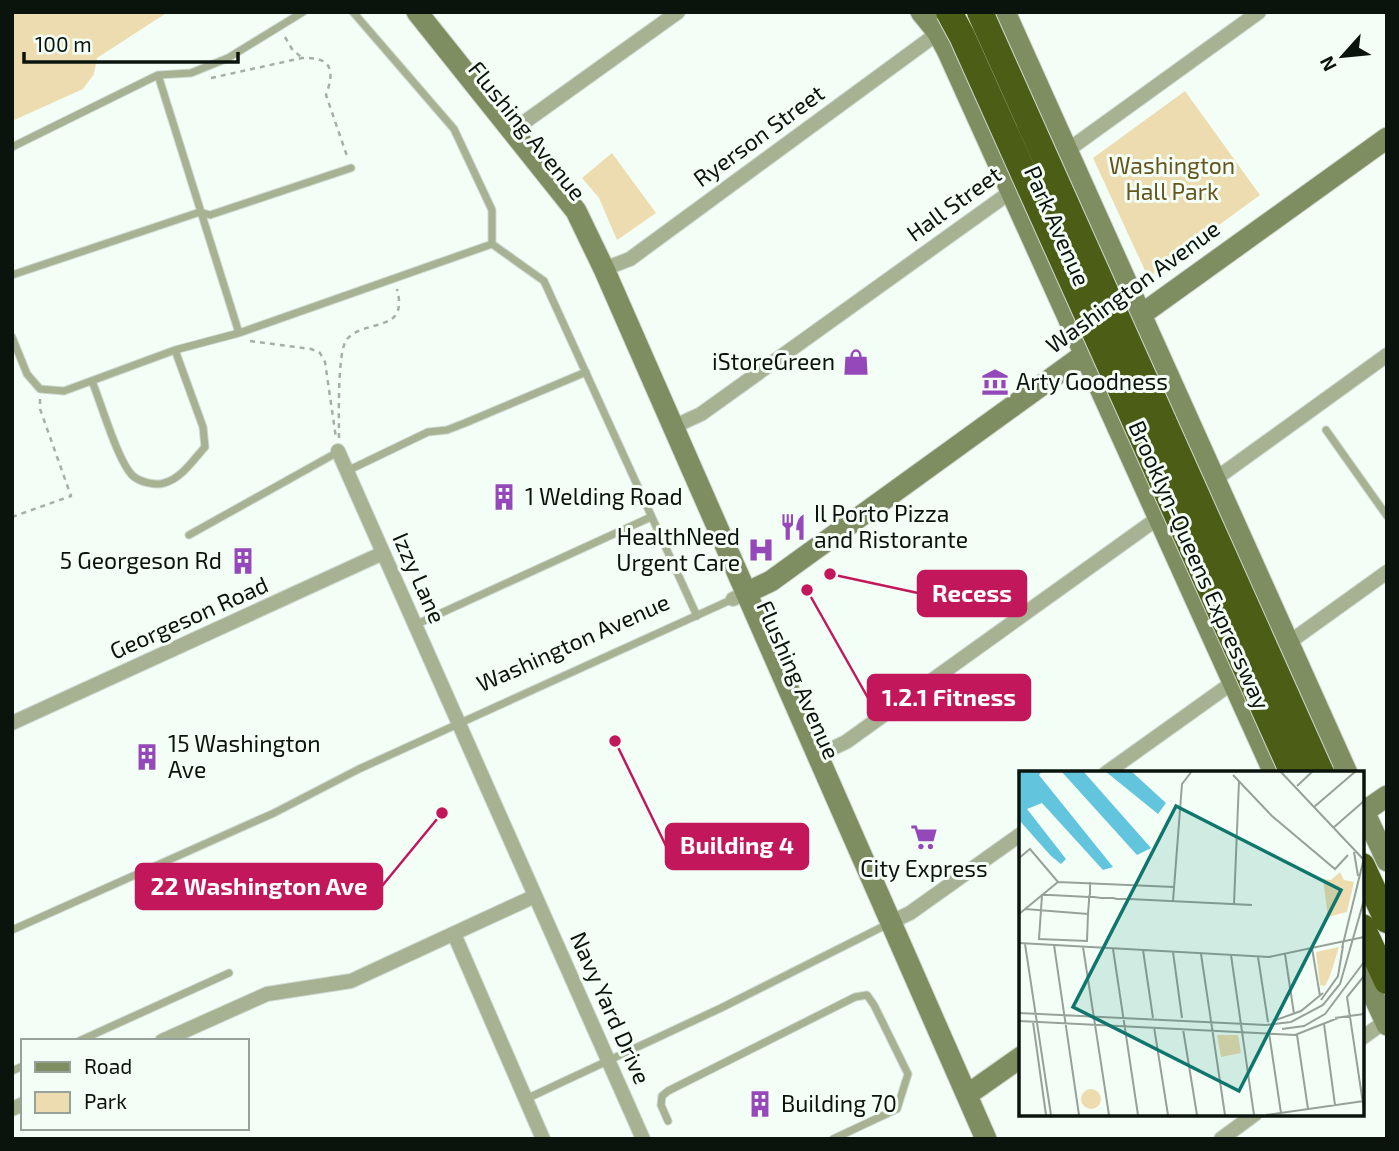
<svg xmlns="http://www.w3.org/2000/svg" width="1399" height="1151" viewBox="0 0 1399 1151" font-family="'Exo 2',sans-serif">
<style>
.green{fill:#eddcaf}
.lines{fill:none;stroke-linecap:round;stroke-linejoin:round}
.service-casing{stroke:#ced9d1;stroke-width:9}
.minor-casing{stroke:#ced9d1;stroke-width:16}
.secondary-casing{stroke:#ced9d1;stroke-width:23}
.motorway-casing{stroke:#ced9d1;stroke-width:28}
.path{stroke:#a4b0a7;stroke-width:2.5;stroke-dasharray:5 5;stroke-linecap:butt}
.service{stroke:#a7b293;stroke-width:7}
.minor{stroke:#a7b293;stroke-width:14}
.secondary{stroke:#7f8e61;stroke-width:21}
.motorway{stroke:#4c5e15;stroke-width:26}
.motorway-bridge-casing{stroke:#ced9d1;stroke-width:28;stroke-linecap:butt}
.motorway-bridge{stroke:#4c5e15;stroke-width:26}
.labels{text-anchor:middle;stroke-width:6;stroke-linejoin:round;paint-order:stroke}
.street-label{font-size:23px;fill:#0a140d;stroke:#f3fff6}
.park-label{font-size:23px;fill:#66541d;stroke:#f3fff6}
.poi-label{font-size:23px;fill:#0a140d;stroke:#f3fff6;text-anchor:start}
.inset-river{fill:none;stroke:#63c4de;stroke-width:3.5}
.inset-road{fill:none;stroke:#96a199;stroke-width:2}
.view{fill:#0f766e;fill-opacity:0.15;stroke:#0f766e;stroke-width:3.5}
.inset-edge{fill:none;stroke:#0a140d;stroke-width:3.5}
.leader{fill:none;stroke:#c2185b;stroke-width:2.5}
.callout-dot{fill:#c2185b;stroke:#f3fff6;stroke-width:2.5}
.callout{fill:#c2185b;stroke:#c2185b;stroke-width:2.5}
.callout-label{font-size:24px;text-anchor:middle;font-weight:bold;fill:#fff}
</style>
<rect width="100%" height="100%" fill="#f3fff6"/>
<path class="green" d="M12,12H168L97,58L94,74L83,89L12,121Z
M1185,91L1260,195L1148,277L1093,158Z
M612,153L656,213L617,240L599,198L582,178Z"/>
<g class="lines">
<defs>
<path id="service" d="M353,12L454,129L492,210V244
M158,75L239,333
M12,147L158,75L191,73L228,58L303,12
M492,244L544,281L697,616
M12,275L200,212L210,215L351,168
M12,337L27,374L40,389L64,391L175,350L239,333L492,244
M92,381C101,403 118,462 133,476C140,482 156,486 164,483C181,479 194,459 205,447L203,427L175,350
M1326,430L1387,516
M347,471L428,432L447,430L465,423L586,372
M189,535L338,452
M415,625L651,517
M12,930L274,813L359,769L733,599
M79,1041L229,973
M12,1071L23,1066
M526,1099L721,1008L888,924
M668,1121L661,1105L662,1096L668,1091L855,997L867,995L874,1005L908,1074L897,1109L833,1139"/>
<path id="minor" d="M512,131L678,12
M1061,155L1259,12
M604,269L630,259L938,33
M673,427L701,414L1016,188
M338,451L643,1139
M1214,480L1387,355
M733,599L746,593
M1284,646L1387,572
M12,723L383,553
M816,756L846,742L1158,518
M1106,773L1239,678
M889,923L910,913L1021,834
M454,934L543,1139
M1362,1038L1387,1020
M162,1041L267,994L351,981L535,896
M12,1109L23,1104
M1221,1139L1255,1114"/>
<path id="secondary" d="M417,12L576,211L604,269L986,1139
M921,12L938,33L947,50L1274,773
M1005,12L1347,773
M1131,322L1387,138
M746,593L771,581L1096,346
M1362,807L1387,861
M1362,813L1387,796
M1362,971L1387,1025
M967,1095L1021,1057"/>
<path id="motorway" d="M1362,866L1387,920
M1362,927L1387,981"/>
</defs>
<use href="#service" class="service-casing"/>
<use href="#minor" class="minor-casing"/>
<use href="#secondary" class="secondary-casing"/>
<use href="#motorway" class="motorway-casing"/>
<path class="path" d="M285,37L292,49L302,58
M211,78L302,58C332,57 335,70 326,95L348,159
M250,341L311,349L320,353L325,362L336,438
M339,438C339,419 337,351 347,339C366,318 409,334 397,289
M12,517L71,496L40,409V399"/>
<use href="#service" class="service"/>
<use href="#minor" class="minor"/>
<use href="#secondary" class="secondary"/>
<use href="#motorway" class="motorway"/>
<defs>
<path id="motorway-bridge" d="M949,12L962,36L1293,773
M980,12L1321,773"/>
</defs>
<use href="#motorway-bridge" class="motorway-bridge-casing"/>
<use href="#motorway-bridge" class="motorway-bridge"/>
</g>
<defs>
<symbol id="shop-bare" viewBox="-9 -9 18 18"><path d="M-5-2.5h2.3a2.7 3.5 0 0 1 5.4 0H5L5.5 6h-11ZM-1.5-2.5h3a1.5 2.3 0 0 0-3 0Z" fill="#9548b9" stroke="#f3fff6" stroke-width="2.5" paint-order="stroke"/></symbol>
<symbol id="museum-bare" viewBox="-9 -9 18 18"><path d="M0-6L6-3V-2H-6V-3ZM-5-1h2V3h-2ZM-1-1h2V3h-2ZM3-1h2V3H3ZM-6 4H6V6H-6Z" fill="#9548b9" stroke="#f3fff6" stroke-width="2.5" paint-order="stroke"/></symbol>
<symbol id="building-bare" viewBox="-9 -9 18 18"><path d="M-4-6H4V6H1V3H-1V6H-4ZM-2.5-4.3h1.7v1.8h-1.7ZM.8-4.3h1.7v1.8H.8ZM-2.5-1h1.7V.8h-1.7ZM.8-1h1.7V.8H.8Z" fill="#9548b9" stroke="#f3fff6" stroke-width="2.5" paint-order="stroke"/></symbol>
<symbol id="restaurant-bare" viewBox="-9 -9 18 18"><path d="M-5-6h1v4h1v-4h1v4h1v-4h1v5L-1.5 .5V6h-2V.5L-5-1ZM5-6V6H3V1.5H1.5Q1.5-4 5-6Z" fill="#9548b9" stroke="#f3fff6" stroke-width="2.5" paint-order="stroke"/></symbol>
<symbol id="hospital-bare" viewBox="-9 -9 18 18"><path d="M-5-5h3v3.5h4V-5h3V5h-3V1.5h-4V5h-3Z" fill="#9548b9" stroke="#f3fff6" stroke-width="2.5" paint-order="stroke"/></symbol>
<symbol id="supermarket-bare" viewBox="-9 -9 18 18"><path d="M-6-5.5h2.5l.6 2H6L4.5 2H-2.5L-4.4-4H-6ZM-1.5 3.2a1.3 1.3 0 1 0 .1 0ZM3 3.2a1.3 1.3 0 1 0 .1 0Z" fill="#9548b9" stroke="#f3fff6" stroke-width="2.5" paint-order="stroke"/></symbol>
</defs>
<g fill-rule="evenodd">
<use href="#shop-bare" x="837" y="343" width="38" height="38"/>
<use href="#museum-bare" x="976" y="363" width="38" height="38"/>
<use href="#building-bare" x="485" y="478" width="38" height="38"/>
<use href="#restaurant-bare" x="774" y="508" width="38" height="38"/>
<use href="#hospital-bare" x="742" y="531" width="38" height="38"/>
<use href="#building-bare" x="224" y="542" width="38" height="38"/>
<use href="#building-bare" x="128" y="738" width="38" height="38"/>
<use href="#supermarket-bare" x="905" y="818" width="38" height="38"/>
<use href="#building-bare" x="741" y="1085" width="38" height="38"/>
</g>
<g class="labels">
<g class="street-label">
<text transform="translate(527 131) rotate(51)" y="8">Flushing Avenue</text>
<text transform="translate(759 136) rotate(-36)" y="8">Ryerson Street</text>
<text transform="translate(954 204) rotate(-36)" y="8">Hall Street</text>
<text transform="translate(1057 226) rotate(66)" y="8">Park Avenue</text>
<text transform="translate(1133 287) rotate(-36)" y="8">Washington Avenue</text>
<text transform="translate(1199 565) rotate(66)" y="8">Brooklyn-Queens Expressway</text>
<text transform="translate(419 578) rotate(66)" y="8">Izzy Lane</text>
<text transform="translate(189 618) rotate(-24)" y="8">Georgeson Road</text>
<text transform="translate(573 643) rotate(-24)" y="8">Washington Avenue</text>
<text transform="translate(798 680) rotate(66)" y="8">Flushing Avenue</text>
<text transform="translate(610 1008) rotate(66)" y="8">Navy Yard Drive</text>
</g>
<g class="park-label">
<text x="1172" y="174">Washington<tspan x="1172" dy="26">Hall Park</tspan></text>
</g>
<g class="poi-label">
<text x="835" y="370" text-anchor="end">iStoreGreen</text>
<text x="1016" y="390">Arty Goodness</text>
<text x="525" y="505">1 Welding Road</text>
<text x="814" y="522">Il Porto Pizza<tspan x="814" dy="26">and Ristorante</tspan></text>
<text x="740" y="545" text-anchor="end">HealthNeed<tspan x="740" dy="26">Urgent Care</tspan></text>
<text x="222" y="569" text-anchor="end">5 Georgeson Rd</text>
<text x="168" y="752">15 Washington<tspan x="168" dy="26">Ave</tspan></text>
<text x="924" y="877" text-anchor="middle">City Express</text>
<text x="781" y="1112">Building 70</text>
</g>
</g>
<g transform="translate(1019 771)">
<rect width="345" height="345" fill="#f3fff6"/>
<path d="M321,101L325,109L335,111L328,141L309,146L304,108L312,109ZM320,176L311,205L306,215L301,214L297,181ZM198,264H219L222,282L202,286ZM62 328a10 10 0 1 1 20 0a10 10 0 1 1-20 0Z" fill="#eddcaf"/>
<path d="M0,0H23L20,4L94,96L84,99L23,32L8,38L47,88L42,93L32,85L0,49ZM42,0H64L132,77L118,84ZM86,0H112L147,32L139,43Z" fill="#63c4de"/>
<path class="inset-river" d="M2,0L13,24"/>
<path class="inset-road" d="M261,0L345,89M214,4L253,45L316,98L329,84M278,15L294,0M295,36L337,0M314,57L345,30M335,81L339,105M0,87L11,78L39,111M39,111L155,116M71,111V123L70,126V130L69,143L68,170L20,168L23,124H31L70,126H75L82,127H94L98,128H110L233,134M154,130L163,13L173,0M215,133L220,10M6,138L69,143M0,143L39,111M0,172L250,186L345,166M6,173L32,344M35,174L60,344M64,176L90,344M293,177L301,225M323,177L345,87M94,178L119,344M124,179L134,247M154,181L163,247M182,183L206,344M266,183L275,243M212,184L235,344M239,186L249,251M345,205L328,226L345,339M302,229L319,205L324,175M0,242L247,254L272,251L304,234L321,213L345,129M316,247L345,243M0,250L276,264L319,247M254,250L282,240L304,222M14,251L27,344M305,253L316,334M135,256L149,344M164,258L178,344M263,258L285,255L306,243L345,191M250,262L262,342M278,264L289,338M247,344L345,330"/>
<path class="view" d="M157,35L322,119L220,320L54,236Z"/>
<rect width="345" height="345" class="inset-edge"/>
</g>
<path class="leader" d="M830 574L918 593M807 590L868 698M615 741L666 846M442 813L382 886"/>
<g class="callout-dot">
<circle cx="830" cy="574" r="7"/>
<circle cx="807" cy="590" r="7"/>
<circle cx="615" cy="741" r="7"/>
<circle cx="442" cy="813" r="7"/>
</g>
<g class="callout">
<rect x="918" y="571" width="108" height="45" rx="7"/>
<rect x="868" y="675" width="162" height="45" rx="7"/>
<rect x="666" y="824" width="142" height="45" rx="7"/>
<rect x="136" y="864" width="246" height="45" rx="7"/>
</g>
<g class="callout-label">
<text x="972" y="602">Recess</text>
<text x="949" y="706">1.2.1 Fitness</text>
<text x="737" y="854">Building 4</text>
<text x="259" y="895">22 Washington Ave</text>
</g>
<rect width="1399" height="1151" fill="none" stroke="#0a140d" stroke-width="28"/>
<rect x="21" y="1039" width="228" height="91" fill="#f3fff6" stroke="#96a199" stroke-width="2"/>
<rect x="35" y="1062" width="35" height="10" fill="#7f8e61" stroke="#96a199" stroke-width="2"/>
<text x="84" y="1074" font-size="21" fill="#0a140d">Road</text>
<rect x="35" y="1092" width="35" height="21" fill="#eddcaf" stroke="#96a199" stroke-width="2"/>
<text x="84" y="1109" font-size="21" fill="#0a140d">Park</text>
<g transform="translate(1343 56) rotate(243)" stroke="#f3fff6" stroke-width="5" paint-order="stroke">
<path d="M0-5L12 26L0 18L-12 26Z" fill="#0a140d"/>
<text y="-10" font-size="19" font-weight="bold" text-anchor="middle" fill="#0a140d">N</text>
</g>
<path d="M24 52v10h214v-10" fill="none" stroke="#0a140d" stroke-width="3.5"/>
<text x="35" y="52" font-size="21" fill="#0a140d" stroke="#f3fff6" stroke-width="5" paint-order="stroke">100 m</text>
</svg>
